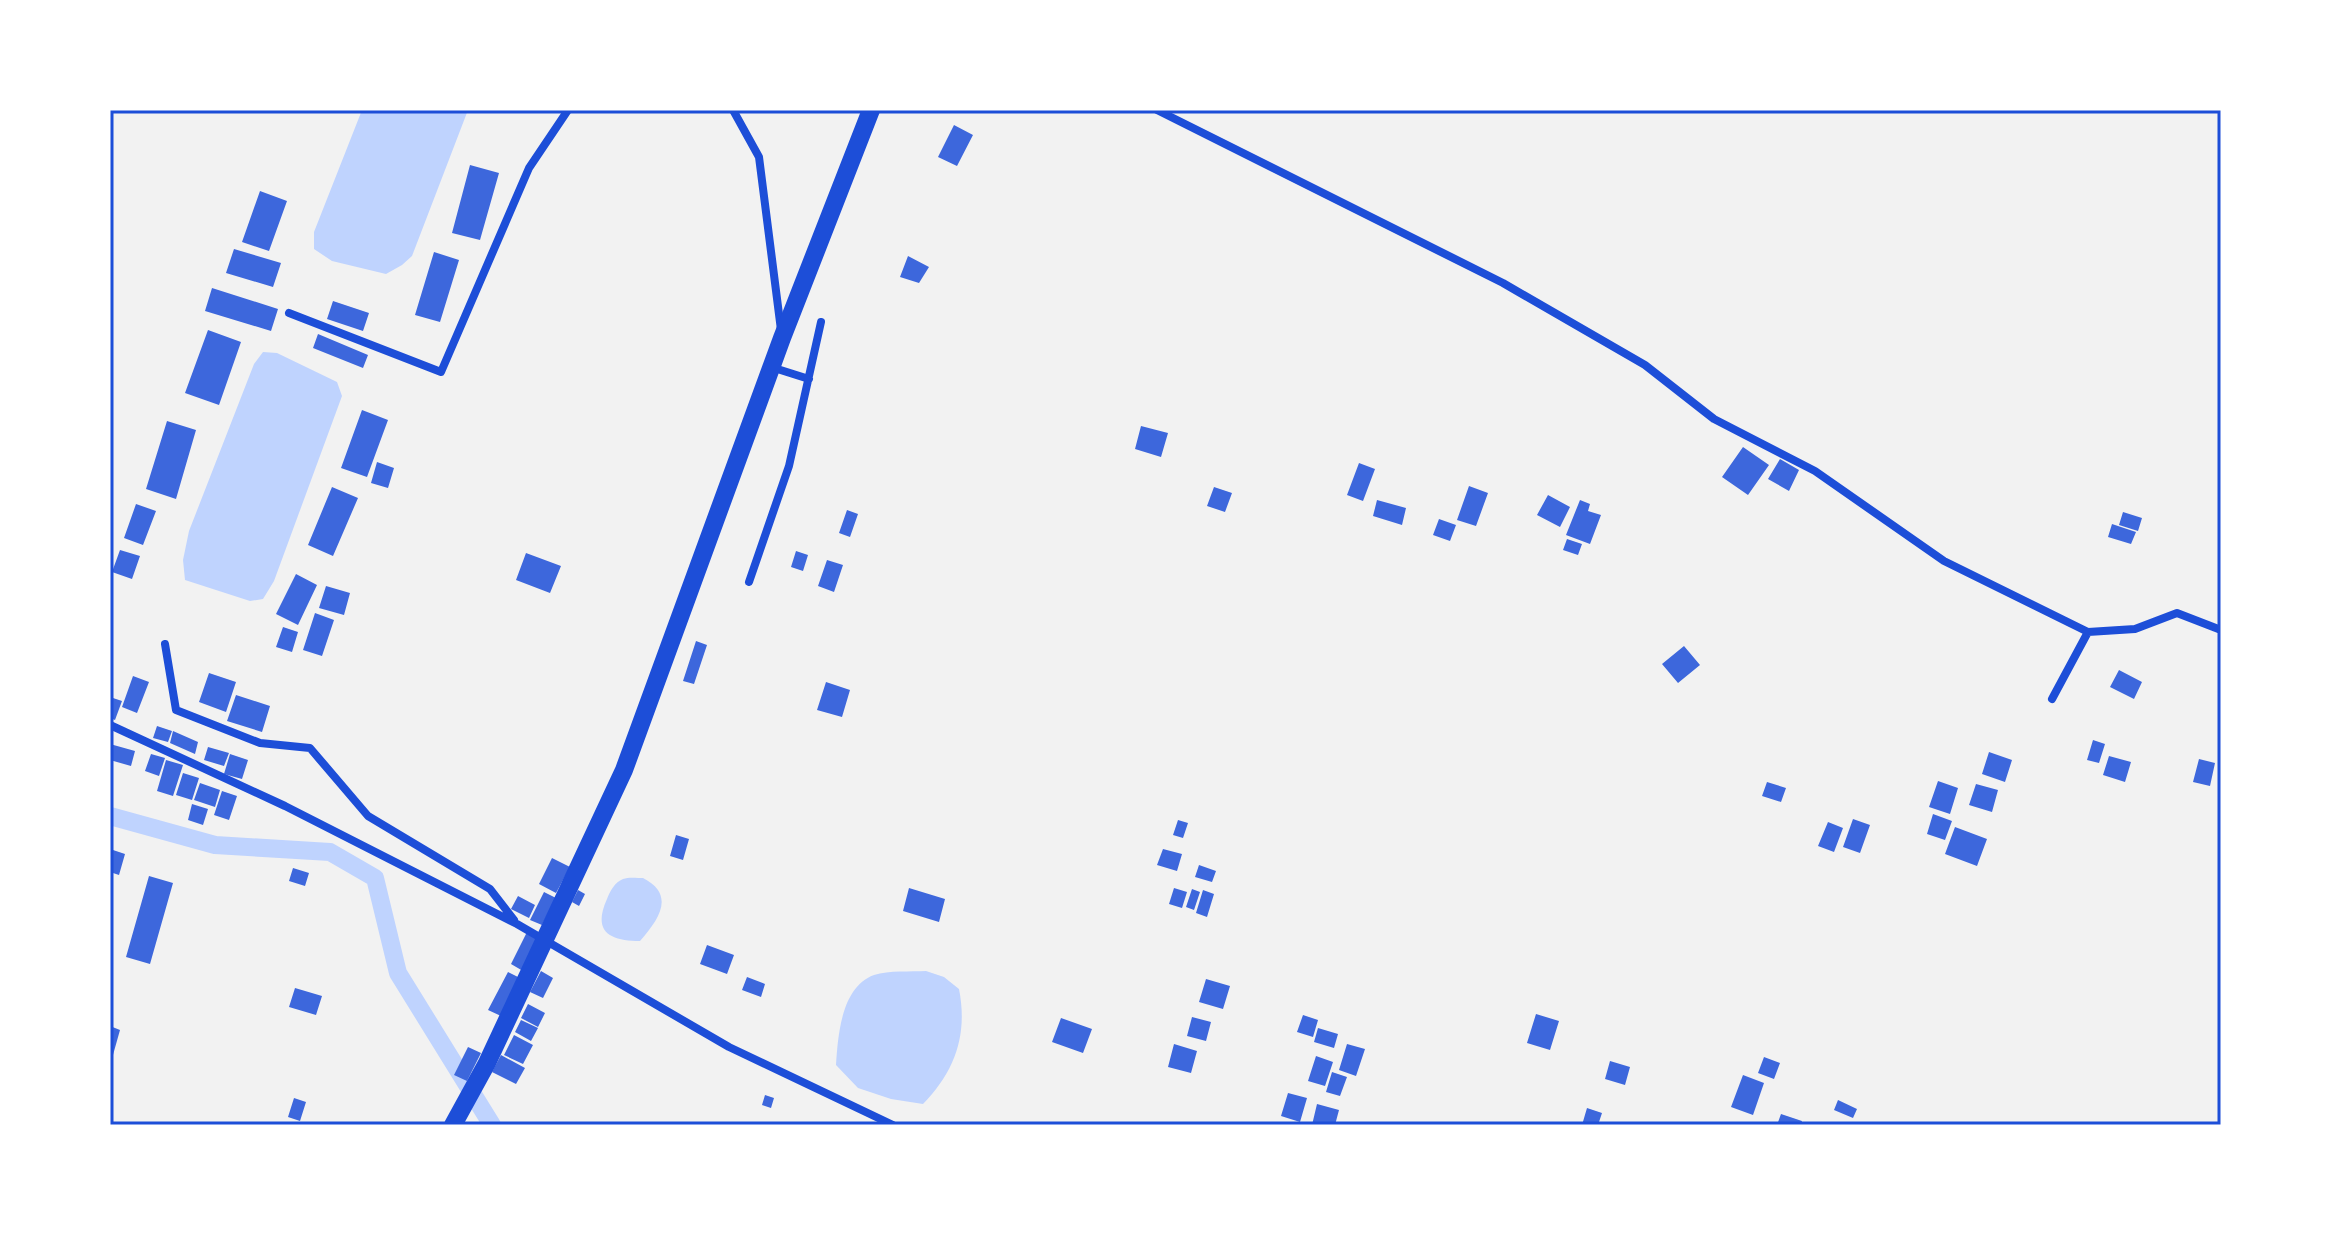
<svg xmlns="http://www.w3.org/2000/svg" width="2331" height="1235" viewBox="0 0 2331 1235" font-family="'Playfair Display',serif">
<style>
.water{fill:#bfd3fe}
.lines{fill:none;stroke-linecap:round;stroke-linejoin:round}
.canal{stroke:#bfd3fe;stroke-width:18}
.building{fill:#3d67dc}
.minor{stroke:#1d4ed8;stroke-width:8}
.primary{stroke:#1d4ed8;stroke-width:18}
.neatline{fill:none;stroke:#1d4ed8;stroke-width:3}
</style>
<rect width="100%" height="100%" fill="#f2f2f2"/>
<path class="water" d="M362,110H468L412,256L402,265L386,274L332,261L314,249V232Z
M263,352L277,353L337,382L342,396L274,581L263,599L250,601L185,580L183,560L189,531L254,364Z
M643,878C676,895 659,919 640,941C610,941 592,932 607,899C610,891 615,882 623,879C628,877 637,878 643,878Z
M926,971L944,977L959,989C968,1035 955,1071 923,1104L891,1099L858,1088L836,1065C838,1036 841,987 874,975C889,970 911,972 926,971Z"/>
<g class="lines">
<path class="canal" d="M110,816L215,845L330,852L375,878L398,973L492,1125"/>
</g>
<path class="building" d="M954,125L973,135L957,166L938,157Z
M470,165L499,173L480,240L452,233Z
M260,191L287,201L269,251L242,242Z
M234,249L281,263L273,287L226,273Z
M434,252L459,260L440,322L415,315Z
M908,256L929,267L919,283L900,277Z
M212,288L278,309L271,331L205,311Z
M333,301L369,313L363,331L327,319Z
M208,330L241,342L219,405L185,393Z
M318,334L368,355L363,368L313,348Z
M362,410L388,420L367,477L341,468Z
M167,421L196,430L176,499L146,489Z
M1141,426L1168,433L1161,457L1135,449Z
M1743,447L1769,465L1748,495L1722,477Z
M1780,459L1799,470L1789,491L1768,479Z
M377,462L394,468L388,488L371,483Z
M1359,463L1375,469L1363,501L1347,495Z
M1469,486L1488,493L1476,526L1457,520Z
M332,487L358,498L333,556L308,545Z
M1214,487L1232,493L1225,512L1207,506Z
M1548,495L1570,507L1560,527L1537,515Z
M1377,500L1406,508L1402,525L1373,516Z
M1580,500L1590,504L1588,511L1601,515L1590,544L1566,535Z
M136,504L156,511L143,545L124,538Z
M847,510L858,514L850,537L839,533Z
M2123,512L2142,518L2138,531L2119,525Z
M1439,519L1456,525L1450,541L1433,535Z
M2112,524L2136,532L2131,544L2108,537Z
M1567,539L1582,544L1578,555L1563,550Z
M120,550L140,556L132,579L112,572Z
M796,551L808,555L803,571L791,567Z
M526,553L561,566L550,593L516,580Z
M827,560L843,565L834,592L818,586Z
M296,574L317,585L298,625L276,614Z
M326,586L350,593L344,615L319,608Z
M315,613L334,620L322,656L303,650Z
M283,627L298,632L292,652L276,647Z
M696,641L707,645L694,684L683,681Z
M1684,646L1700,665L1678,683L1662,664Z
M2119,670L2142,682L2134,699L2110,687Z
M209,673L236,682L226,712L199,702Z
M133,676L149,682L137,713L122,707Z
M826,682L850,690L842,717L817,710Z
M236,695L270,706L262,732L227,721Z
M113,698L122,701L115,720L110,718Z
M157,726L172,731L168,742L153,738Z
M173,731L198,742L195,754L170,743Z
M2093,740L2105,744L2099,763L2087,760Z
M110,744L135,751L131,766L110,760Z
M208,747L229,753L224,766L204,760Z
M1989,752L2012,760L2005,782L1982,774Z
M151,754L165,758L159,776L145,771Z
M230,754L248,760L242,779L224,774Z
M2109,756L2131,762L2125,782L2103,775Z
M2199,759L2215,763L2210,786L2193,782Z
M166,760L183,765L173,796L157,791Z
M183,773L199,778L192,800L176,795Z
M1938,781L1958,788L1950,814L1929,807Z
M1767,782L1786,788L1781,802L1762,796Z
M200,783L220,790L215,807L194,800Z
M1976,784L1998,790L1992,812L1969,805Z
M222,791L237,796L229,820L214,815Z
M192,804L208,809L203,825L188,820Z
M1933,814L1952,821L1945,840L1927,834Z
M1853,819L1870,825L1860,853L1843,847Z
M1178,820L1188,823L1183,838L1173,835Z
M1828,822L1843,828L1834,852L1818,846Z
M1955,827L1987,839L1977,866L1945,854Z
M676,835L689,839L683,860L670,856Z
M110,849L125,854L119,875L110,872Z
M1163,849L1182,854L1177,871L1157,865Z
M552,858L570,867L556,893L539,884Z
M1199,865L1216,871L1212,882L1195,877Z
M293,868L309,873L305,886L289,881Z
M149,876L173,883L150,964L126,957Z
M909,888L945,899L939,922L903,911Z
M1174,888L1187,892L1182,908L1169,904Z
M1192,889L1200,892L1194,910L1186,907Z
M578,890L585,894L579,906L572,902Z
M1203,890L1214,894L1207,917L1196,913Z
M544,892L556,898L542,925L530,920Z
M518,896L535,905L529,918L511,909Z
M527,932L540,938L523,971L511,964Z
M707,945L734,955L727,974L700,964Z
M541,971L553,978L543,998L530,992Z
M508,972L520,978L501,1016L488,1010Z
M747,977L765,984L761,997L742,990Z
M1206,979L1230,986L1223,1009L1199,1002Z
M295,988L322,996L316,1015L289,1007Z
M528,1004L545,1013L538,1027L521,1018Z
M1536,1014L1559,1021L1550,1050L1527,1043Z
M1303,1015L1318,1020L1313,1037L1297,1032Z
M1192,1017L1211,1022L1206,1041L1187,1036Z
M1061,1018L1092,1029L1083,1053L1052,1042Z
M521,1020L538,1028L531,1041L515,1032Z
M110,1026L120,1030L111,1062H110Z
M1318,1028L1338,1034L1334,1048L1314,1042Z
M514,1035L533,1045L523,1064L504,1055Z
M1174,1044L1197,1051L1191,1073L1168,1067Z
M1347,1044L1365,1049L1356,1076L1339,1070Z
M468,1047L481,1053L467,1081L454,1075Z
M501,1055L525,1068L516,1084L492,1072Z
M1316,1056L1333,1062L1325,1086L1308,1081Z
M1764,1057L1780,1063L1774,1079L1758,1073Z
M1610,1061L1630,1067L1625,1085L1605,1079Z
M1332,1072L1347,1077L1340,1096L1326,1092Z
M1743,1075L1764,1083L1753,1115L1731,1107Z
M1288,1093L1307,1098L1300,1122L1281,1116Z
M765,1095L774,1098L771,1108L762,1105Z
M294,1098L306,1102L300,1121L288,1117Z
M1838,1100L1857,1109L1853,1118L1834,1110Z
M1317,1104L1339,1110L1335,1125H1312Z
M1587,1108L1602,1113L1598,1125H1582Z
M1781,1114L1802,1121L1801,1125H1777Z"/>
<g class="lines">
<path class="minor" d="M733,110L759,157L781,330
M1157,110L1503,283L1645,365L1714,419L1815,471L1944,561L2088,632L2135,629L2177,613L2221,630
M289,313L441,372L529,168L568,110
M771,367L809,379
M749,582L789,466L821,322
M165,644L176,710L260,743L310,748L368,816L490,889L514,920
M2052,699L2088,632
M110,725L285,806L517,924L729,1047L893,1125"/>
<path class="primary" d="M453,1125L487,1063L624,770L782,338L871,110"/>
</g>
<rect width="2331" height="1235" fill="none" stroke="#ffffff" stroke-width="224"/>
<rect x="112" y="112" width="2107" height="1011" class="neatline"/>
</svg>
